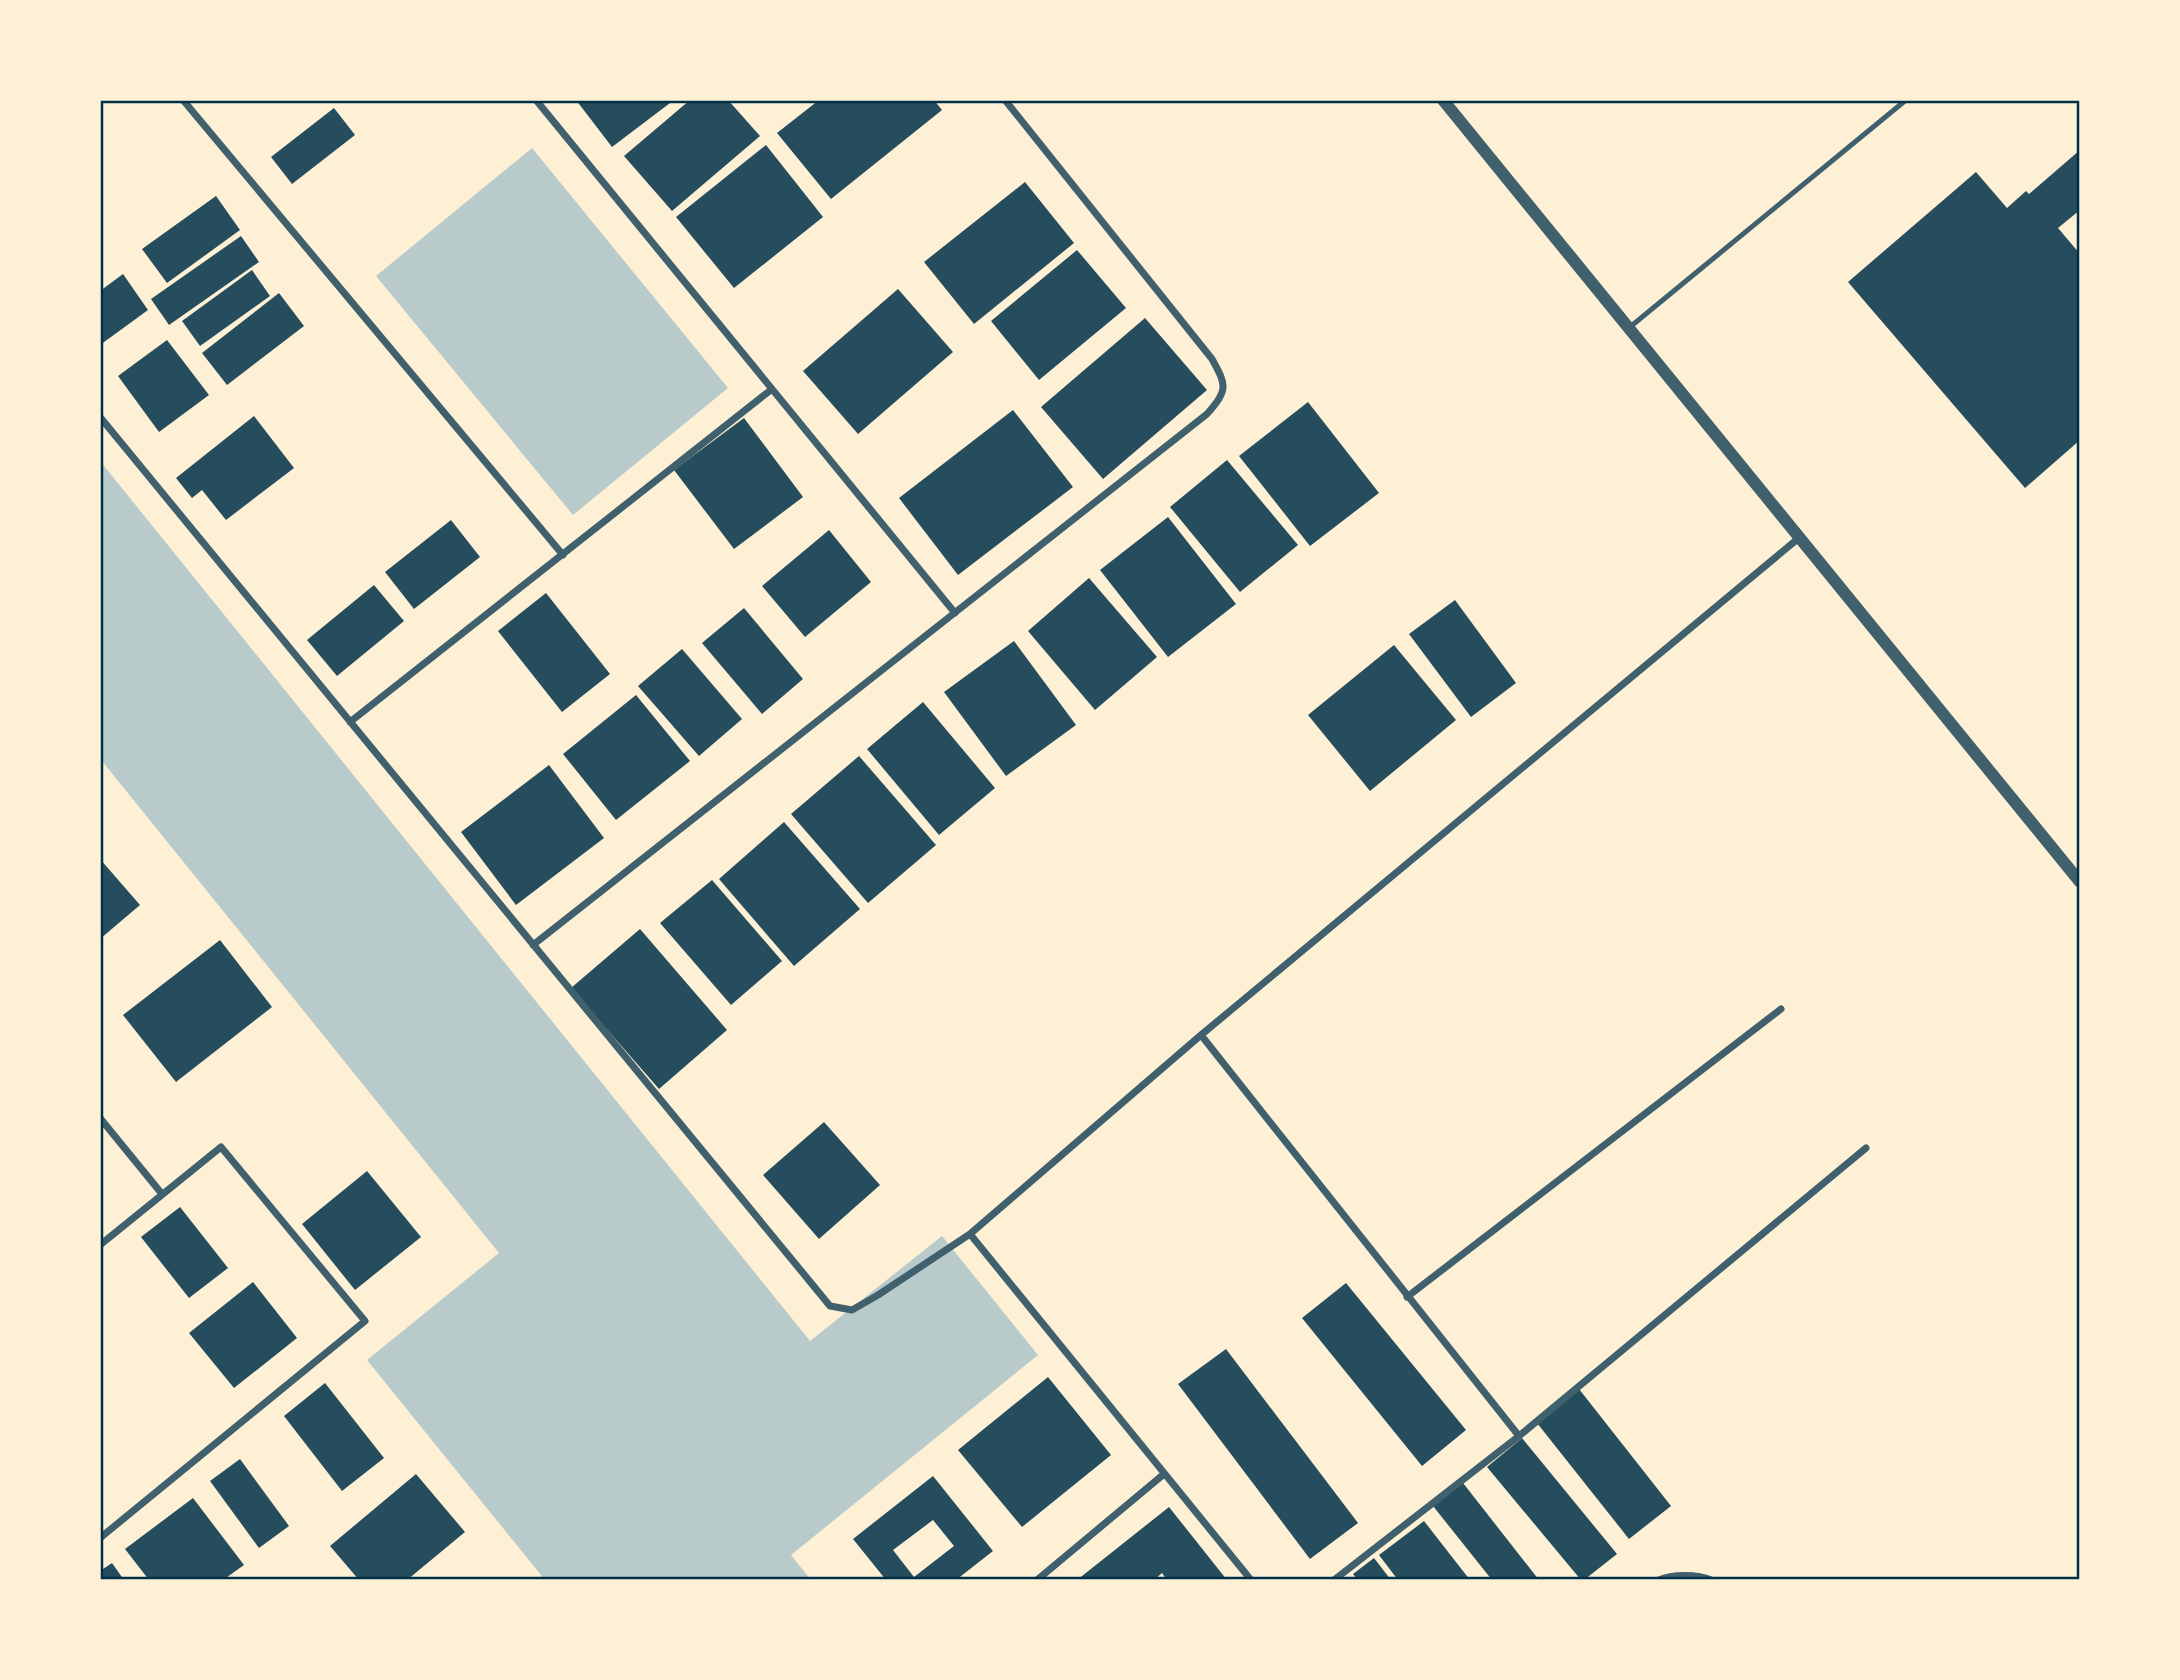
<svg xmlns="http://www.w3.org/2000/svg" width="2180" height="1680" viewBox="0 0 2180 1680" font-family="'Crimson Pro',serif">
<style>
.green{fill:#b9caca}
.building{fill:#264d5e;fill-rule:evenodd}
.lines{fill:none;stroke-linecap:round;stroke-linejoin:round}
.service{stroke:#3f606c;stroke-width:5}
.minor{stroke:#3f606c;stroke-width:7}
.tertiary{stroke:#3f606c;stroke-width:12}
.neatline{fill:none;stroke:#003049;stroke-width:2.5}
</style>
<rect width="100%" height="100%" fill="#fdf0d5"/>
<path class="green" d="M532,148L728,388L573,515L376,276Z
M100,461L810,1341L942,1236L1038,1355L791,1555L811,1580H545L367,1360L499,1253L102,761L100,762Z"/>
<path class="building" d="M576,100H674L612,147Z
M690,100H728L760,136L672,211L624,156Z
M819,100H934L942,110L831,199L777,133Z
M334,108L355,135L292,184L271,157Z
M766,145L823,217L734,288L676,217Z
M2080,150V210L2058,228L2080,254V440L2025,488L1848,282L1976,172L2007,208L2026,191L2029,194Z
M1025,182L1074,243L974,324L924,262Z
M216,196L240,230L167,283L142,249Z
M241,236L259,262L169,325L151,299Z
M1077,250L1126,308L1039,380L991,321Z
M252,270L270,296L200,346L182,321Z
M123,274L148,310L100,345V291Z
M898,289L953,352L858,434L803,371Z
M279,293L304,326L227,385L202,353Z
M1145,318L1207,390L1103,479L1041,407Z
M167,340L209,395L159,432L118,376Z
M1308,402L1379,493L1310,546L1239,456Z
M1013,410L1073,487L958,575L899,498Z
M254,416L294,468L226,520L202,490L192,498L176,478Z
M744,418L803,497L734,549L674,470Z
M1227,460L1298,545L1240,592L1170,507Z
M1168,517L1236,604L1168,657L1100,570Z
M451,520L480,557L414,609L385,572Z
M829,530L871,582L805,637L762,586Z
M1089,578L1157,657L1095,710L1028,631Z
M374,585L404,621L337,676L307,640Z
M546,593L610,674L562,712L498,631Z
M1455,600L1516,683L1471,717L1409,634Z
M744,608L803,679L762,714L702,643Z
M1014,641L1076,725L1006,776L944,692Z
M1394,645L1456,720L1370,791L1308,715Z
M682,649L742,719L699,756L638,686Z
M636,695L690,761L616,820L563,754Z
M923,702L995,788L939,835L867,749Z
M859,756L936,845L868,903L791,814Z
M549,765L604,838L516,905L461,832Z
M784,822L860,909L794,966L719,879Z
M100,859L140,905L100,939Z
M712,880L782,961L731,1005L660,923Z
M640,929L727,1030L659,1089L571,988Z
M220,940L272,1007L176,1082L123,1015Z
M824,1122L880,1185L819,1239L763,1175Z
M367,1171L421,1237L355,1290L302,1224Z
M180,1207L228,1268L189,1298L141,1237Z
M253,1282L297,1338L234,1388L189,1333Z
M1346,1283L1466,1430L1422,1466L1302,1318Z
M1226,1349L1358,1523L1310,1559L1178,1384Z
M1048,1377L1111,1455L1022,1527L958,1450Z
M325,1383L384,1458L342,1491L284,1416Z
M1579,1389L1671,1506L1629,1539L1537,1423Z
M1522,1438L1617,1554L1584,1580H1581L1487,1467Z
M240,1459L289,1526L259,1548L210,1481Z
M416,1474L465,1532L407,1580H359L330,1546Z
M933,1476L993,1551L956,1580H886L853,1539ZM933,1520L954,1546L914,1577L893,1550Z
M1463,1483L1539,1580H1492L1433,1506Z
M193,1498L244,1565L223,1580H149L125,1549Z
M1169,1507L1227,1580H1167L1162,1573L1154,1580H1077Z
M1424,1521L1470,1580H1398L1379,1555Z
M1374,1558L1391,1580H1358L1353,1574Z
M112,1563L124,1580H100V1571Z"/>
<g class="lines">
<path class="service" d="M1630,327L1906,100"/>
<path class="minor" d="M183,100L563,555
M536,100L955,613
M100,417L830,1306L852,1310L878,1295L970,1234L1201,1035L1800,537
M350,722L772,389
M533,945L1207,414C1228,390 1227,386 1212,359L1005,100
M1201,1035L1519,1436
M100,1118L162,1194
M970,1234L1251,1580
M100,1245L221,1147L365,1321L100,1538
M1407,1297L1781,1009
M1037,1580L1164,1474
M1334,1580L1519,1436L1866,1148
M1659,1580C1672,1574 1698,1574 1711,1580"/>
<path class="tertiary" d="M1443,100L2080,882"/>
</g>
<rect width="2180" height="1680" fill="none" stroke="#fdf0d5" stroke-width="203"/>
<rect x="102" y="102" width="1976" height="1476" class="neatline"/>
</svg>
